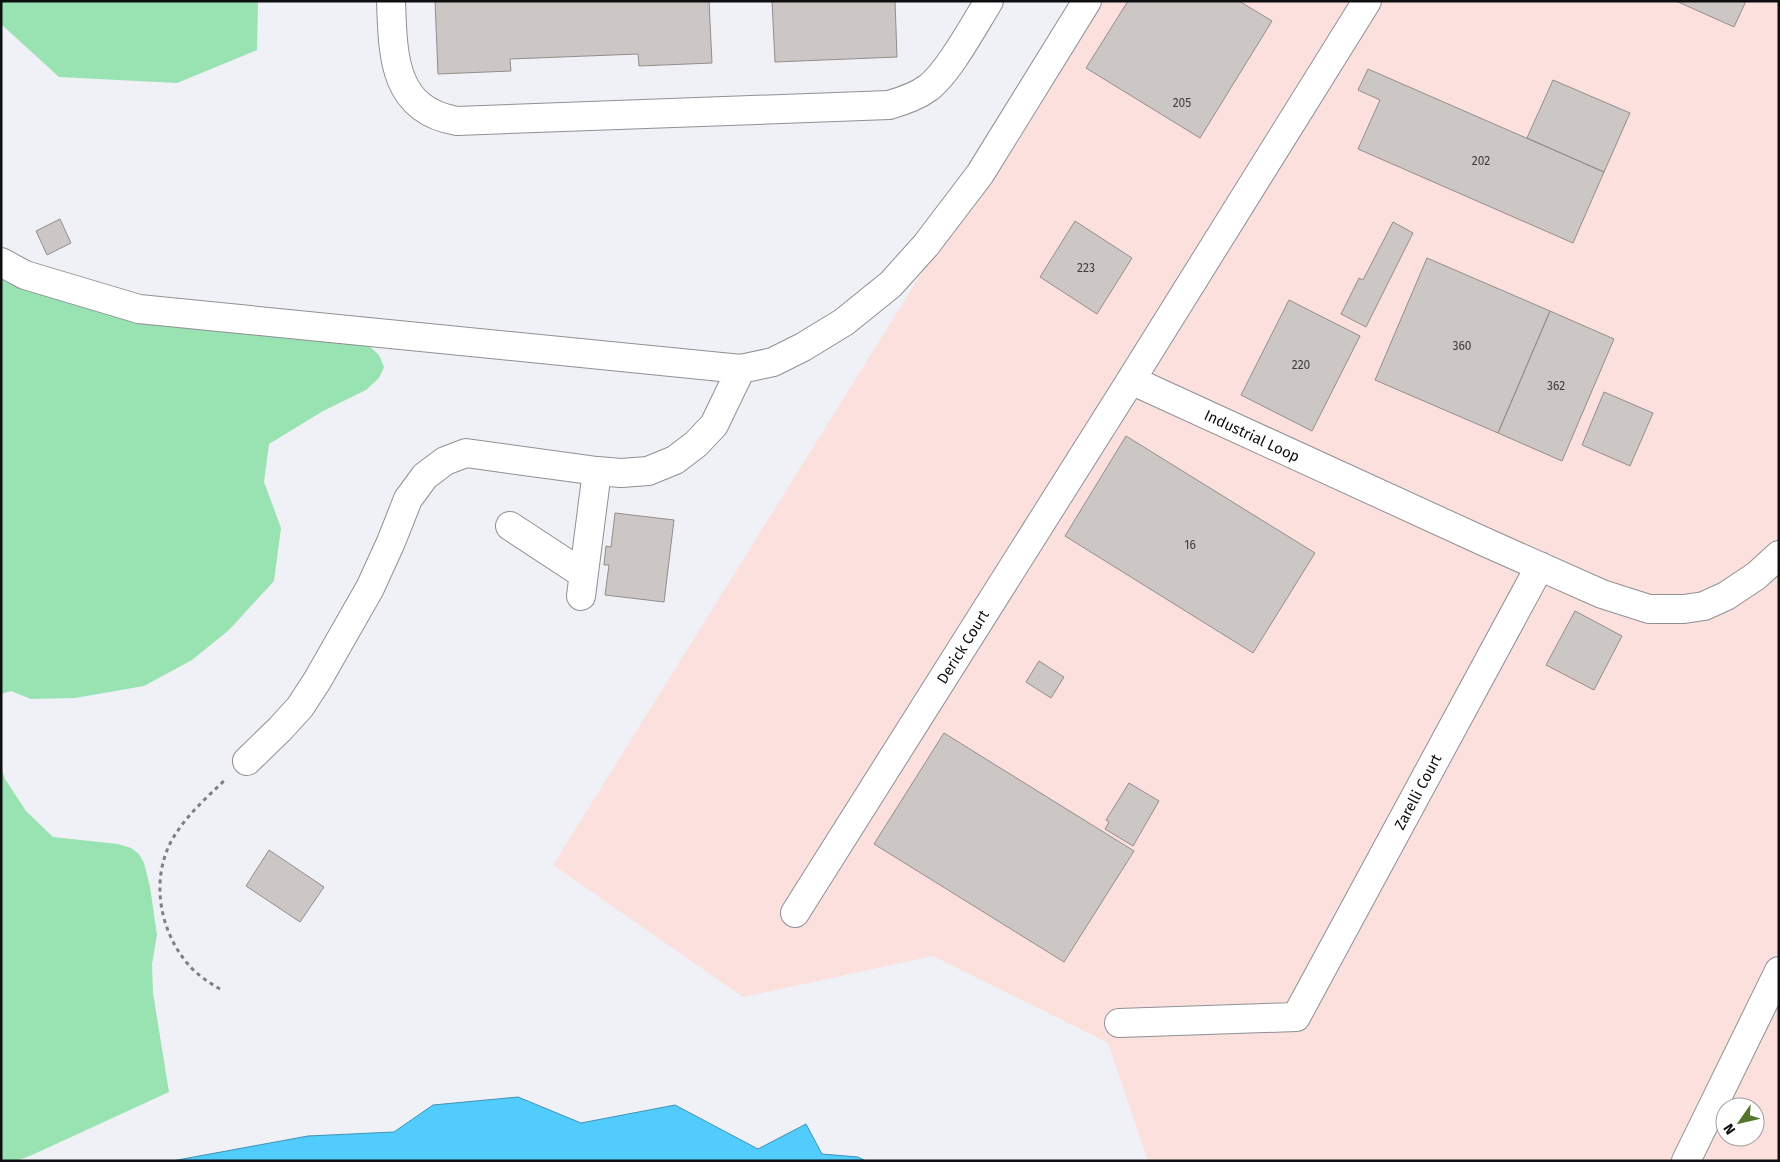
<svg xmlns="http://www.w3.org/2000/svg" width="1780" height="1162" viewBox="0 0 1780 1162" font-family="'Fira Sans',sans-serif">
<style>
.industrial{fill:#fbe0dd;fill-rule:evenodd}
.green{fill:#99e2b2}
.water{fill:#52ccfc;stroke:#3e93b6}
.building{fill:#ccc6c4;stroke:#938e8c}
.lines{fill:none;stroke-linecap:round;stroke-linejoin:round}
.minor-casing{stroke:#8e9094;stroke-width:30}
.path{stroke:#7d7f82;stroke-width:3;stroke-dasharray:4 4;stroke-linecap:butt}
.minor{stroke:#fff;stroke-width:28}
.labels{text-anchor:middle;stroke-width:4;stroke-linejoin:round;paint-order:stroke}
.number-label{font-size:12px;fill:#3e3d3e}
.street-label{font-size:15px;fill:#0e0f11;stroke:#fff}
</style>
<rect width="100%" height="100%" fill="#eff1f6"/>
<path class="industrial" d="M1091,1H1779V1161H1148L1108,1043L933,956L743,997L553,865ZM1725,1107H1755V1137H1725Z"/>
<path class="green" d="M1,1H258L257,50L177,83L59,77L1,24Z
M1,278L22,287L369,346L379,355L384,367L379,378L366,390L323,411L269,444L264,482L281,528L274,581L229,630L192,660L144,686L75,698L31,699L11,691L1,694Z
M1,768L5,779L26,811L53,837L118,844L131,848L139,854L144,863L150,887L157,935L152,964L153,993L169,1092L32,1155L16,1161H1Z"/>
<path class="water" d="M518,1097L581,1123L675,1105L758,1149L806,1124L822,1154L858,1157L866,1161H172L308,1136L394,1132L433,1105Z"/>
<path class="building" d="M435,1H709L712,63L639,66L638,54L510,59L511,71L438,74Z
M772,1H895L897,57L775,62Z
M1128,1H1239L1272,21L1200,138L1086,68Z
M1676,1H1746L1734,27Z
M1368,69L1604,172L1573,243L1358,149L1380,100L1358,90Z
M1553,80L1630,113L1604,172L1527,138Z
M60,219L71,243L47,255L36,231Z
M1075,221L1132,258L1097,314L1040,277Z
M1393,222L1413,233L1366,327L1341,314L1359,278L1363,280Z
M1427,258L1550,311L1498,433L1375,380Z
M1289,300L1360,336L1312,431L1241,395Z
M1550,311L1614,339L1562,461L1498,433Z
M1604,392L1653,413L1630,466L1582,445Z
M1126,436L1315,553L1253,653L1065,536Z
M615,513L674,520L664,602L605,595L609,565H604L606,546L611,547Z
M1575,611L1622,636L1594,690L1546,665Z
M1039,661L1064,677L1051,698L1026,682Z
M944,733L1134,851L1064,962L874,844Z
M1129,783L1159,801L1133,846L1105,829L1109,822L1106,820Z
M269,850L324,887L300,922L246,886Z"/>
<g class="lines">
<defs>
<path id="minor" d="M391,1C393,54 392,110 457,121L889,105C903,101 917,96 928,88C949,72 974,25 989,1
M1367,1L1131,380L1485,542L1602,594L1649,609H1684L1704,606L1726,596L1756,576L1779,555
M1,262L25,275L139,309L741,369L773,362L803,347L844,322L891,284L926,245L980,174L1087,1
M510,526L583,574
M581,596L597,471
M247,761L280,729L300,707L317,681L370,588L391,542L408,499L425,476L445,461L466,453L597,471L621,473L648,471L675,460L696,444L714,425L741,369
M795,913L1131,380
M1119,1023L1296,1017L1540,566
M1686,1161L1779,971"/>
</defs>
<use href="#minor" class="minor-casing"/>
<path class="path" d="M220,989C208,982 196,974 187,963C159,929 150,878 173,838C186,816 207,797 226,779"/>
<use href="#minor" class="minor"/>
</g>
<g class="labels">
<g class="number-label">
<text x="1182" y="107">205</text>
<text x="1481" y="165">202</text>
<text x="1086" y="272">223</text>
<text x="1462" y="350">360</text>
<text x="1301" y="369">220</text>
<text x="1556" y="390">362</text>
<text x="1190" y="549">16</text>
</g>
<g class="street-label">
<text transform="translate(1252 436) rotate(25)" y="5">Industrial Loop</text>
<text transform="translate(963 647) rotate(-58)" y="5">Derick Court</text>
<text transform="translate(1418 792) rotate(-62)" y="5">Zarelli Court</text>
</g>
</g>
<rect width="1780" height="1162" fill="none" stroke="#0e0f11" stroke-width="5"/>
<g transform="translate(1740 1122) rotate(236)"><circle r="24" fill="#ffffff" stroke="#9f9fa0"/>
<path d="M0-4L9 19L0 12L-9 19Z" fill="#54752c"/>
<text y="-8" font-size="14" font-weight="bold" text-anchor="middle" fill="#0e0f11">N</text>
</g>
</svg>
